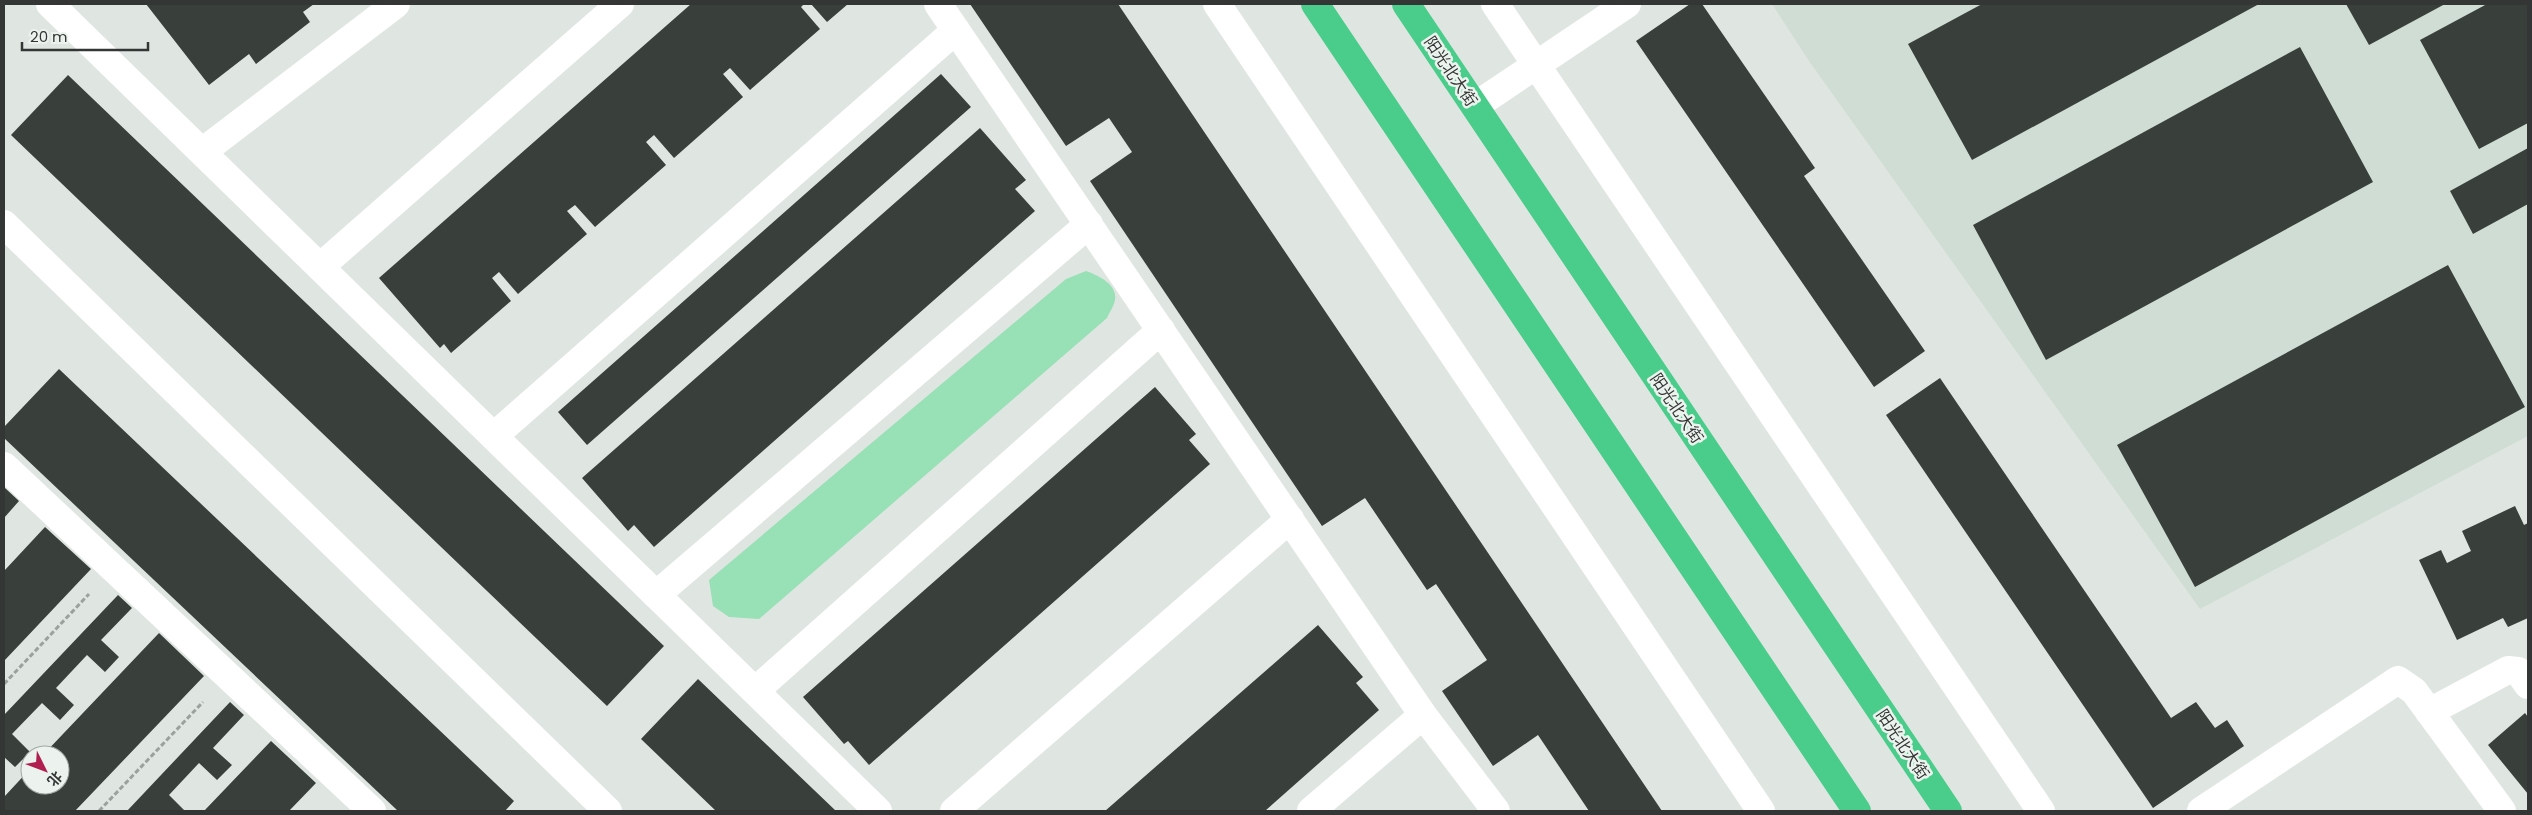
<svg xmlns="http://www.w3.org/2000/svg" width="2532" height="815" viewBox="0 0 2532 815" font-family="Poppins,'Noto Sans SC',sans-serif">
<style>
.built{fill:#cfddd4}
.green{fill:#98e0b5}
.building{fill:#393f3b}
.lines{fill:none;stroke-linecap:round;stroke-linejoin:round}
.path{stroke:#9ba19d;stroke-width:3;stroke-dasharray:5 2.5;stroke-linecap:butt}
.minor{stroke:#fff;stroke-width:28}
.highway{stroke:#4acd8b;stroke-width:28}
.labels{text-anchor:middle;stroke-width:5;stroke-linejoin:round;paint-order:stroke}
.street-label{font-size:16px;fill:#333634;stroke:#ecf3ef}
</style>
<rect width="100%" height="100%" fill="#dfe6e1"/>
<path class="built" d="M1772,4H2528V436L2200,609L1809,61Z"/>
<path class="green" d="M1086,271C1097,275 1118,284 1115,300C1114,306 1109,313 1107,318L759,619L729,617L713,606L709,580L1066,279Z"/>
<path class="building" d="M146,4H314L303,12L310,22L256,64L249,54L209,85Z
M691,4H804L801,7L820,29L750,90L730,68L723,74L743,97L674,158L654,135L646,142L666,165L595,227L575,205L567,211L587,234L518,294L499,272L492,278L511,301L451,353L444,344L440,348L379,278Z
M811,4H848L827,22Z
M970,4H1118L1662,811H1589L1538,735L1493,766L1442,691L1487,660L1436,584L1427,590L1365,498L1322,526L1090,181L1132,152L1109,118L1066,146Z
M1690,4H1702L1815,168L1804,176L1925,351L1874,387L1636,41Z
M1982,4H2259L1972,160L1908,44Z
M2346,4H2445L2369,45Z
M2487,4H2528V123L2479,149L2420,40Z
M2300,47L2373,182L2046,360L1973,225Z
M941,74L971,107L587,445L558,412Z
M68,75L664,646L607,706L11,135Z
M980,128L1026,180L1015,189L1035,211L654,547L634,525L628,531L582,478Z
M2528,148V204L2473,234L2450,191Z
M2448,265L2525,407L2195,587L2117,445Z
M59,369L514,801L505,811H398L4,438V427Z
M1940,378L2171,718L2196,702L2215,728L2227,720L2244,746L2153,808L1886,415Z
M1155,387L1196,434L1189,440L1210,464L869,765L848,741L844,744L803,697Z
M5,488L19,501L4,518V489Z
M2515,506L2524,525L2528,523V618L2508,627L2503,618L2457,640L2419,560L2441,550L2447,563L2471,551L2462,531Z
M45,527L91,569L4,661V571Z
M118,595L132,608L101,640L119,657L105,672L87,655L56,688L74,705L60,720L42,703L12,734L30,752L15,767L4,757V715Z
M1318,625L1363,677L1356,683L1379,710L1265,811H1105Z
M159,633L204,676L75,811H4V797L30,769V785H60V755H43Z
M698,679L836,811H716L641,739Z
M230,702L244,715L213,748L232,765L217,780L199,763L169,795L185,811H127Z
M2525,713L2528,717V794L2488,745Z
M271,741L316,783L289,811H204Z"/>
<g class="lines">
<path class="path" d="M4,684L89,594
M99,811L203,702"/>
<path class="minor" d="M50,4L878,811
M938,4L1423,715L1496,811
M1217,4L1761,811
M1495,4L2041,811
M1475,106L1627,4
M202,152L396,4
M4,224L608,811
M320,267L620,4
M494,436L956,30
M4,466L372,811
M656,595L1089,224
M755,691L1161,330
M2429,712L2508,670L2518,671L2528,685
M954,811L1290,519
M1311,811L1423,715
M2201,811L2398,680L2414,691L2502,811"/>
<path class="highway" d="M1315,4L1857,811
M1406,4L1948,811"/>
</g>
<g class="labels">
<g class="street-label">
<text transform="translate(1451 71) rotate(56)" y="6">阳光北大街</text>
<text transform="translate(1677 408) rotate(56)" y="6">阳光北大街</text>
<text transform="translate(1903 744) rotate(56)" y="6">阳光北大街</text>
</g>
</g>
<rect width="2532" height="815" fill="none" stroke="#333634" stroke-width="10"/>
<g transform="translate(45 770) rotate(132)"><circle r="24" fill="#ecf3ef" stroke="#a2a7a4"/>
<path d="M0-4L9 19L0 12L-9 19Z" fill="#b01f50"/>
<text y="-8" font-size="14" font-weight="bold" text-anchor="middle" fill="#333634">北</text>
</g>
<path d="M22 42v8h126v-8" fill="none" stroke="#333634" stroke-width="2.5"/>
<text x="30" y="42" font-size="15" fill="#333634" stroke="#ecf3ef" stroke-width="4" paint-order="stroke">20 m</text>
</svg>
